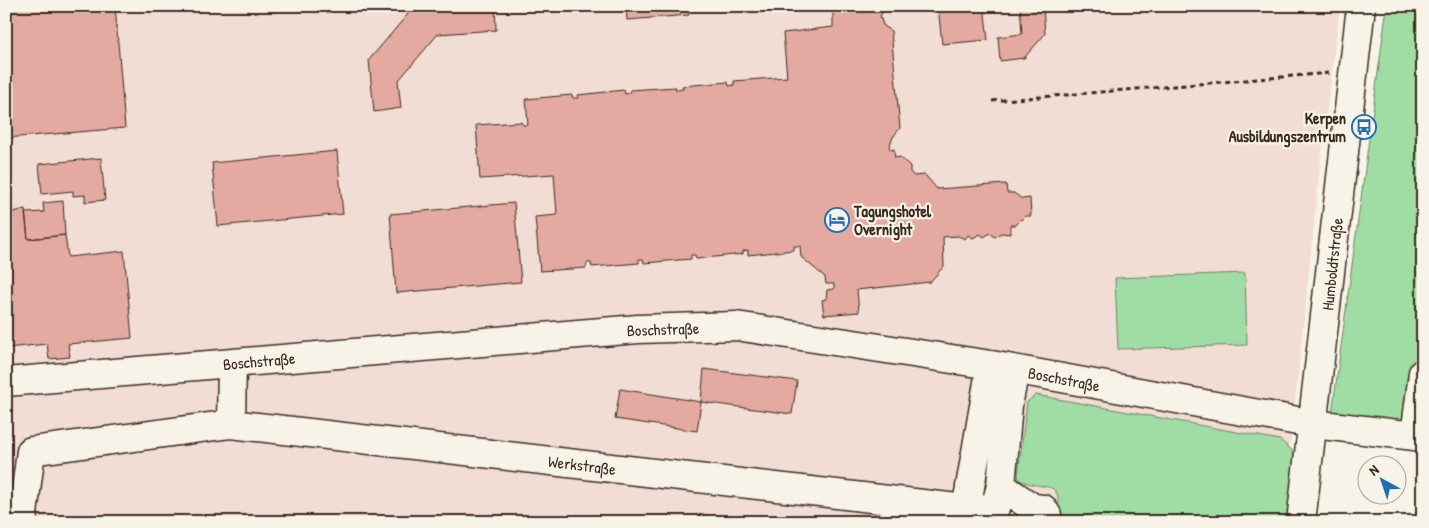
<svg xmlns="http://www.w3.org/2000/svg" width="1429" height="528" viewBox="0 0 1429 528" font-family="'Patrick Hand',sans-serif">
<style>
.built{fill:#f1ddd3}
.green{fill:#9fdda5;stroke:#6d8462}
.building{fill:#e4aaa1;stroke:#3b2a1e}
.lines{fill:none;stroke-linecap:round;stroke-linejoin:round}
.minor-casing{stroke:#3b2a1e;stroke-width:31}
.path{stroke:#3b2a1e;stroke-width:3;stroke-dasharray:5 4;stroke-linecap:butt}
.minor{stroke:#f7f3e8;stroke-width:28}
.labels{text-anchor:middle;stroke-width:4.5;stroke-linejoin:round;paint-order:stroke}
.poi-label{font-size:16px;font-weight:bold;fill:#3b2a1e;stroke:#f7f3e8;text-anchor:end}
.street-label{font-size:16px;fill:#3b2a1e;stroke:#f7f3e8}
</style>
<rect width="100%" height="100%" fill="#f7f3e8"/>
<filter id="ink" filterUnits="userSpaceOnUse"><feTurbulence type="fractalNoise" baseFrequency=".02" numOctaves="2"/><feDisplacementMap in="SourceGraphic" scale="10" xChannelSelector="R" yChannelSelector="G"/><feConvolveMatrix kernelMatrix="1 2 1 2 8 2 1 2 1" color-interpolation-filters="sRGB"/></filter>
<g filter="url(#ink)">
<path class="built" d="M6,6H1340L1323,140L1282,522H6Z"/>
<path class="green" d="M1387,6H1423V424L1332,413Z
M1245,273L1247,345L1118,349L1115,278Z
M1036,395L1280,440L1292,450L1297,467L1291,522H1057C1063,475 1050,493 1019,480L1018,474L1027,402Z"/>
<path class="building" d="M6,6H115L125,128L6,138Z
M447,6H495L496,30L438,34L398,81L401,108L374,112L369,60L413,8Z
M626,6H688L689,15L627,20Z
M824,6H887L880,16L883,25L891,31L900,128L893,137L889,147L891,150L894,149L895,158L900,157L910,166V172L914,176L925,175L937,189L1006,184L1007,193H1014L1022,199L1030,198L1031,216H1025L1016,225H1010V234L1001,233L995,237L990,233L984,237L980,234L973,238L968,235L965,239L958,236L943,237L944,266L930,282L857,290L859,312L824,315L822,300L826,299L827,290L834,289V284H826L825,277L801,257L800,246H794V250L748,255V250L743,251V254L696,259L695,255H691V259L644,263L643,259H639V263L592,267L591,263H587L586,268L540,271L535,217L557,215L554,174L480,179L476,125L521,122L523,125H528L526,99L572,95L573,98H579L578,95L624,90L625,94L630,93V90L676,87V90L683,89L682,86L728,82L729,86L734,85V81L787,77L783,33L833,27V9Z
M938,6H984L988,40L942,44Z
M1020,6H1043L1045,34L1024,58L1000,61L998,37L1022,34Z
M337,151L343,214L218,226L212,163Z
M101,158L105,200L85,202V195L73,196V191L42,194L39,164Z
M63,201L65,235L28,239L25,213L44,212L43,203Z
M514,203L521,282L396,293L390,214Z
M25,209L28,239L65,235L68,257L124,251L132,338L68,344L70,357L49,359L47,344L6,348V214Z
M704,369L797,381L792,414L701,402Z
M620,389L701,402L697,431L615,419Z"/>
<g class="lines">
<defs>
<path id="minor" d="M232,363L231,424L966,509L993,508
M6,382L638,329L736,326L991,365L1314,424L1423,437
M1415,436L1423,373
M1001,486L1033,508L1043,509L1047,515L1046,522
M22,522L31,451L231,424
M964,522L991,365
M991,522L1001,486L1008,405L1015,370
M1301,522L1361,6"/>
</defs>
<use href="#minor" class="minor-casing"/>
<path class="path" d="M992,101L1330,73"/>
<use href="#minor" class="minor"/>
</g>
</g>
<defs>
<symbol id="bus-ring" viewBox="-11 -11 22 22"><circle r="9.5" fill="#f7f3e8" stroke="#1f6fb2" stroke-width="1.5"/><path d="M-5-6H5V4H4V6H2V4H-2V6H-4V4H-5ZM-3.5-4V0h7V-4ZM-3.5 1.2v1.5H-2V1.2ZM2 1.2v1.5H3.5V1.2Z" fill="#1f6fb2"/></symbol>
<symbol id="hotel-ring" viewBox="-11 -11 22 22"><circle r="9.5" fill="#f7f3e8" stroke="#1f6fb2" stroke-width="1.5"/><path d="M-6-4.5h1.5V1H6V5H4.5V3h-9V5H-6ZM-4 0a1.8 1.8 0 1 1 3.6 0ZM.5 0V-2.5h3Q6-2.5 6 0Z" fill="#1f6fb2"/></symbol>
</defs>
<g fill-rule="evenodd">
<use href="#bus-ring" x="1350" y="113" width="28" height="28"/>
<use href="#hotel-ring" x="823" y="206" width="28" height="28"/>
</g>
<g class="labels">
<g class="poi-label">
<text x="1346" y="124">Kerpen<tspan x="1346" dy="18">Ausbildungszentrum</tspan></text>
<text x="854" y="217" text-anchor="start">Tagungshotel<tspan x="854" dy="18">Overnight</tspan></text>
</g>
<g class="street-label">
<text transform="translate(1332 264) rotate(-84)" y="6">Humboldtstraße</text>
<text transform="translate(663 329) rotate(-2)" y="6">Boschstraße</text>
<text transform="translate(259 361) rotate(-5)" y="6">Boschstraße</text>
<text transform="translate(1064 379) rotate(11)" y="6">Boschstraße</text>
<text transform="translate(582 465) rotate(7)" y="6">Werkstraße</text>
</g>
</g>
<rect width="1429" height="528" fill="none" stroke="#f7f3e8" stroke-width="25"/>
<rect x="12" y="12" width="1404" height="503" fill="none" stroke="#3b2a1e" stroke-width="2" filter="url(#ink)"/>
<g transform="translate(1382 480) rotate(320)"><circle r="24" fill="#f7f3e8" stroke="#aca397"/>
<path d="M0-4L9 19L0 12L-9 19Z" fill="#1f6fb2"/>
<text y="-8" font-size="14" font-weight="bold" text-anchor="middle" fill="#3b2a1e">N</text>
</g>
</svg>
